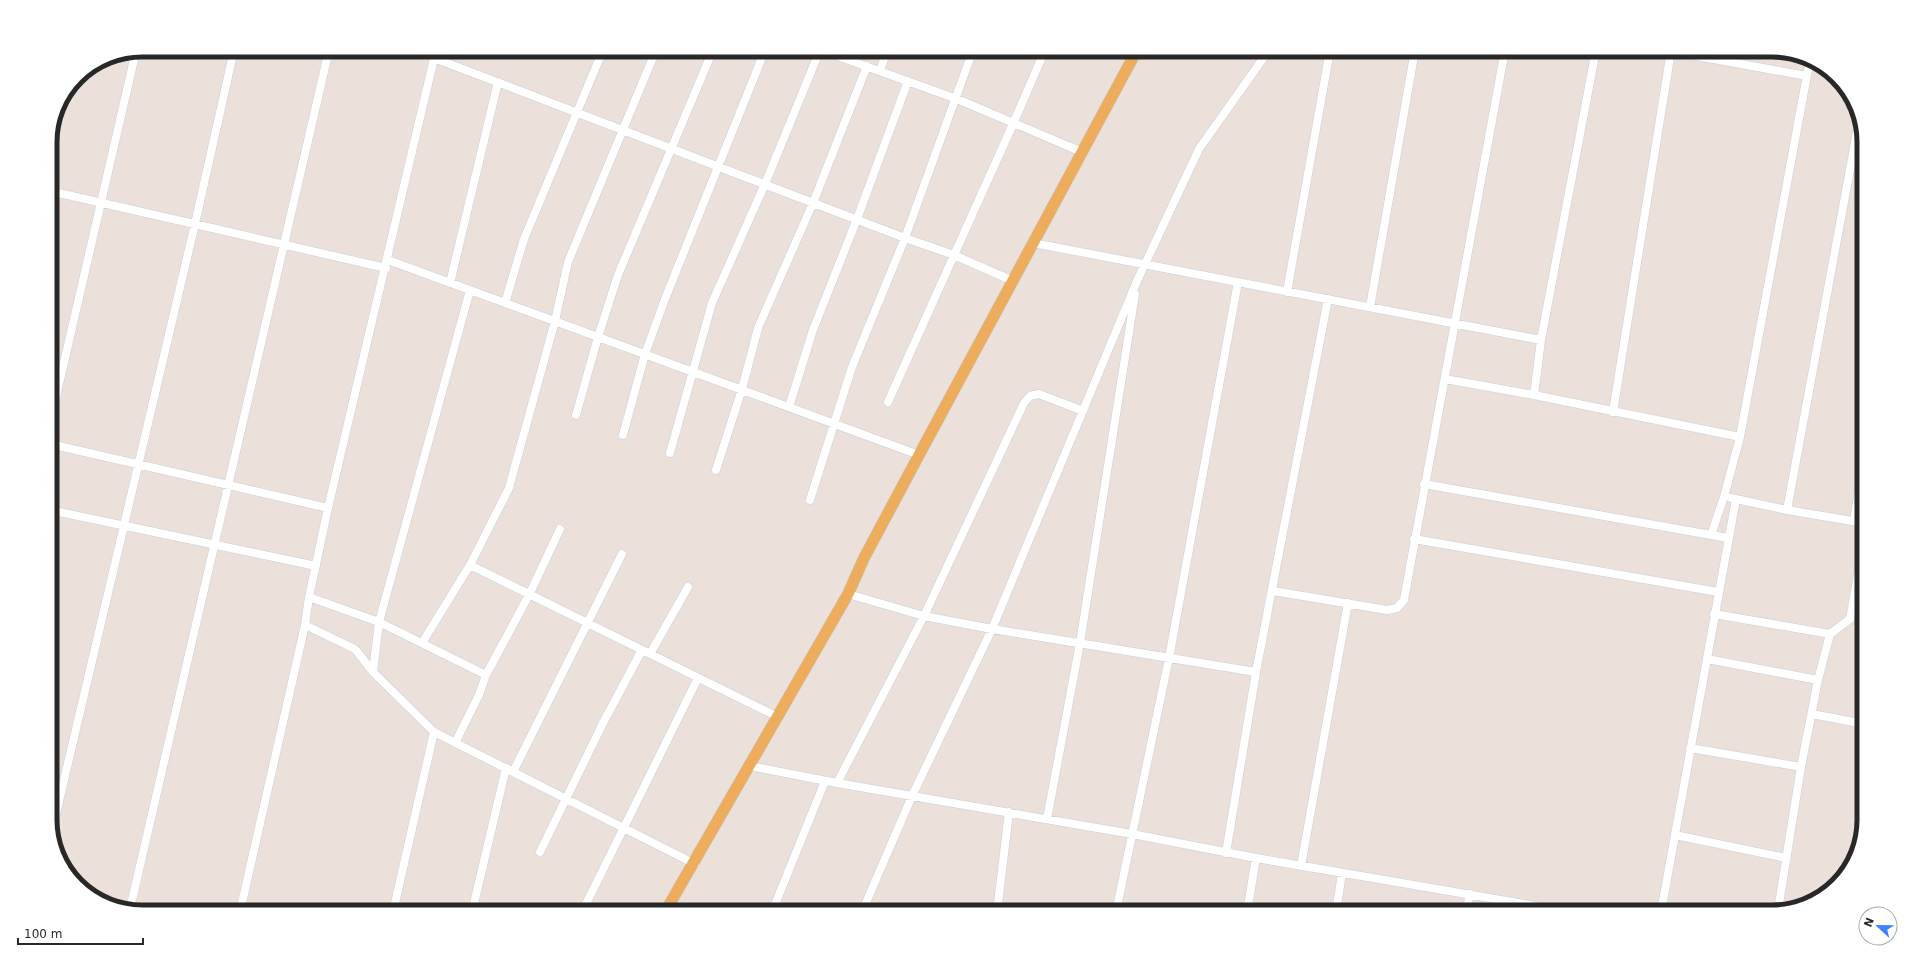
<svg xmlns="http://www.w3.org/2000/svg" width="1914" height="962" viewBox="0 0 1914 962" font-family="'DejaVu Sans',sans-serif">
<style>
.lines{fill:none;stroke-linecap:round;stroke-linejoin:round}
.minor-casing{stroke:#c8d0da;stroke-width:9}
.major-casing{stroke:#c3c3c3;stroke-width:12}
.minor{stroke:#fff;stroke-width:8}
.major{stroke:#eead5c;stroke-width:11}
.rim{fill:none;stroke:#282828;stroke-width:5}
</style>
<rect width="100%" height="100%" fill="#ebe0da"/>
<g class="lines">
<defs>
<path id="minor" d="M821,50L957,99L1082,152
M1664,50L1807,76
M434,58L905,238L954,255L1013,281
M1712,59L1714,50
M880,71L887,50
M50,191L386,268
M1033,243L1541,340
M388,260L919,455
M450,283L498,82
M1287,292L1330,50
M505,303L524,239L603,50
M1370,307L1415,50
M1445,379L1534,395L1740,437
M1534,395L1541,340L1596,50
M888,402L1013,124L1045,50
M789,407L813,330L857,219L908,81
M1613,412L1671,51
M576,415L598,337L618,275L713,50
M50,423L136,51
M623,435L645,354L665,299L765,50
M50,444L328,508
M670,453L712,303L765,184L820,50
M716,470L742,389L758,328L813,203L867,66
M1424,484L1728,538
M1731,498L1787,510L1864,523
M810,500L852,367L905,238L973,50
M50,510L316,566
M1787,510L1859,121
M1854,521L1864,460
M1711,535L1724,497L1740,437L1810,59
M1414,539L1718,592
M470,565L778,717
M1273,591L1387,610L1397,608L1404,600L1505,50
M848,594L924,616L992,629L1256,672
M309,597L379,622L486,675
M1714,614L1830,634
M305,625L355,649L373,672L434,732L695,864
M422,643L470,565L509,488L555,321L568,262L656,50
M650,654L688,587
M1707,659L1818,680
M373,672L379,622L470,290
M1812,714L1864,724
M455,743L479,695L486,675L530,593L560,529
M1690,748L1801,767
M750,766L837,783L1132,834L1256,858L1571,912
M513,772L622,554
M837,783L924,616L1024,403L1030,396L1039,394L1083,411
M1047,819L1080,643L1135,294
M52,831L195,224L234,50
M1675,835L1786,858
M540,852L603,723L642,650
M1226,853L1256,672L1328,299
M1301,866L1348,603
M130,909L329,50
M1778,910L1801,767L1818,680L1830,634L1850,619L1864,542
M240,912L305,625L309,597L328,508L436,50
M393,912L434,732
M472,912L506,768
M582,912L698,678
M772,912L825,781
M862,912L912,796L992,629L1137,281L1199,149L1269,50
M997,912L1009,812
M1116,912L1169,658L1238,282
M1247,912L1256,858
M1336,912L1342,873
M1466,912L1470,894
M1661,912L1736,499"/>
<path id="major" d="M665,912L848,594L864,558L919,455L1137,50"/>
</defs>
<use href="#minor" class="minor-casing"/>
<use href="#major" class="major-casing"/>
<use href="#minor" class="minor"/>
<use href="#major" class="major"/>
</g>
<path d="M0 0H1914V962H0ZM142 57H1772A85 85 0 0 1 1857 142V820A85 85 0 0 1 1772 905H142A85 85 0 0 1 57 820V142A85 85 0 0 1 142 57Z" fill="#fff" fill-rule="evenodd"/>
<path class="rim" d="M142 57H1772A85 85 0 0 1 1857 142V820A85 85 0 0 1 1772 905H142A85 85 0 0 1 57 820V142A85 85 0 0 1 142 57Z"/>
<g transform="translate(1878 926) rotate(292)"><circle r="19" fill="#ffffff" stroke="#a9a9a9"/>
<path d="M0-3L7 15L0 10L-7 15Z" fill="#3b86f7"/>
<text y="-6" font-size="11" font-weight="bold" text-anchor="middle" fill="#282828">N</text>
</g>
<path d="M18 938v6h125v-6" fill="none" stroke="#282828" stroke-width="2"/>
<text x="24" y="938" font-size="12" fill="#282828" stroke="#ffffff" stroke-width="3" paint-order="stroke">100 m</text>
</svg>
